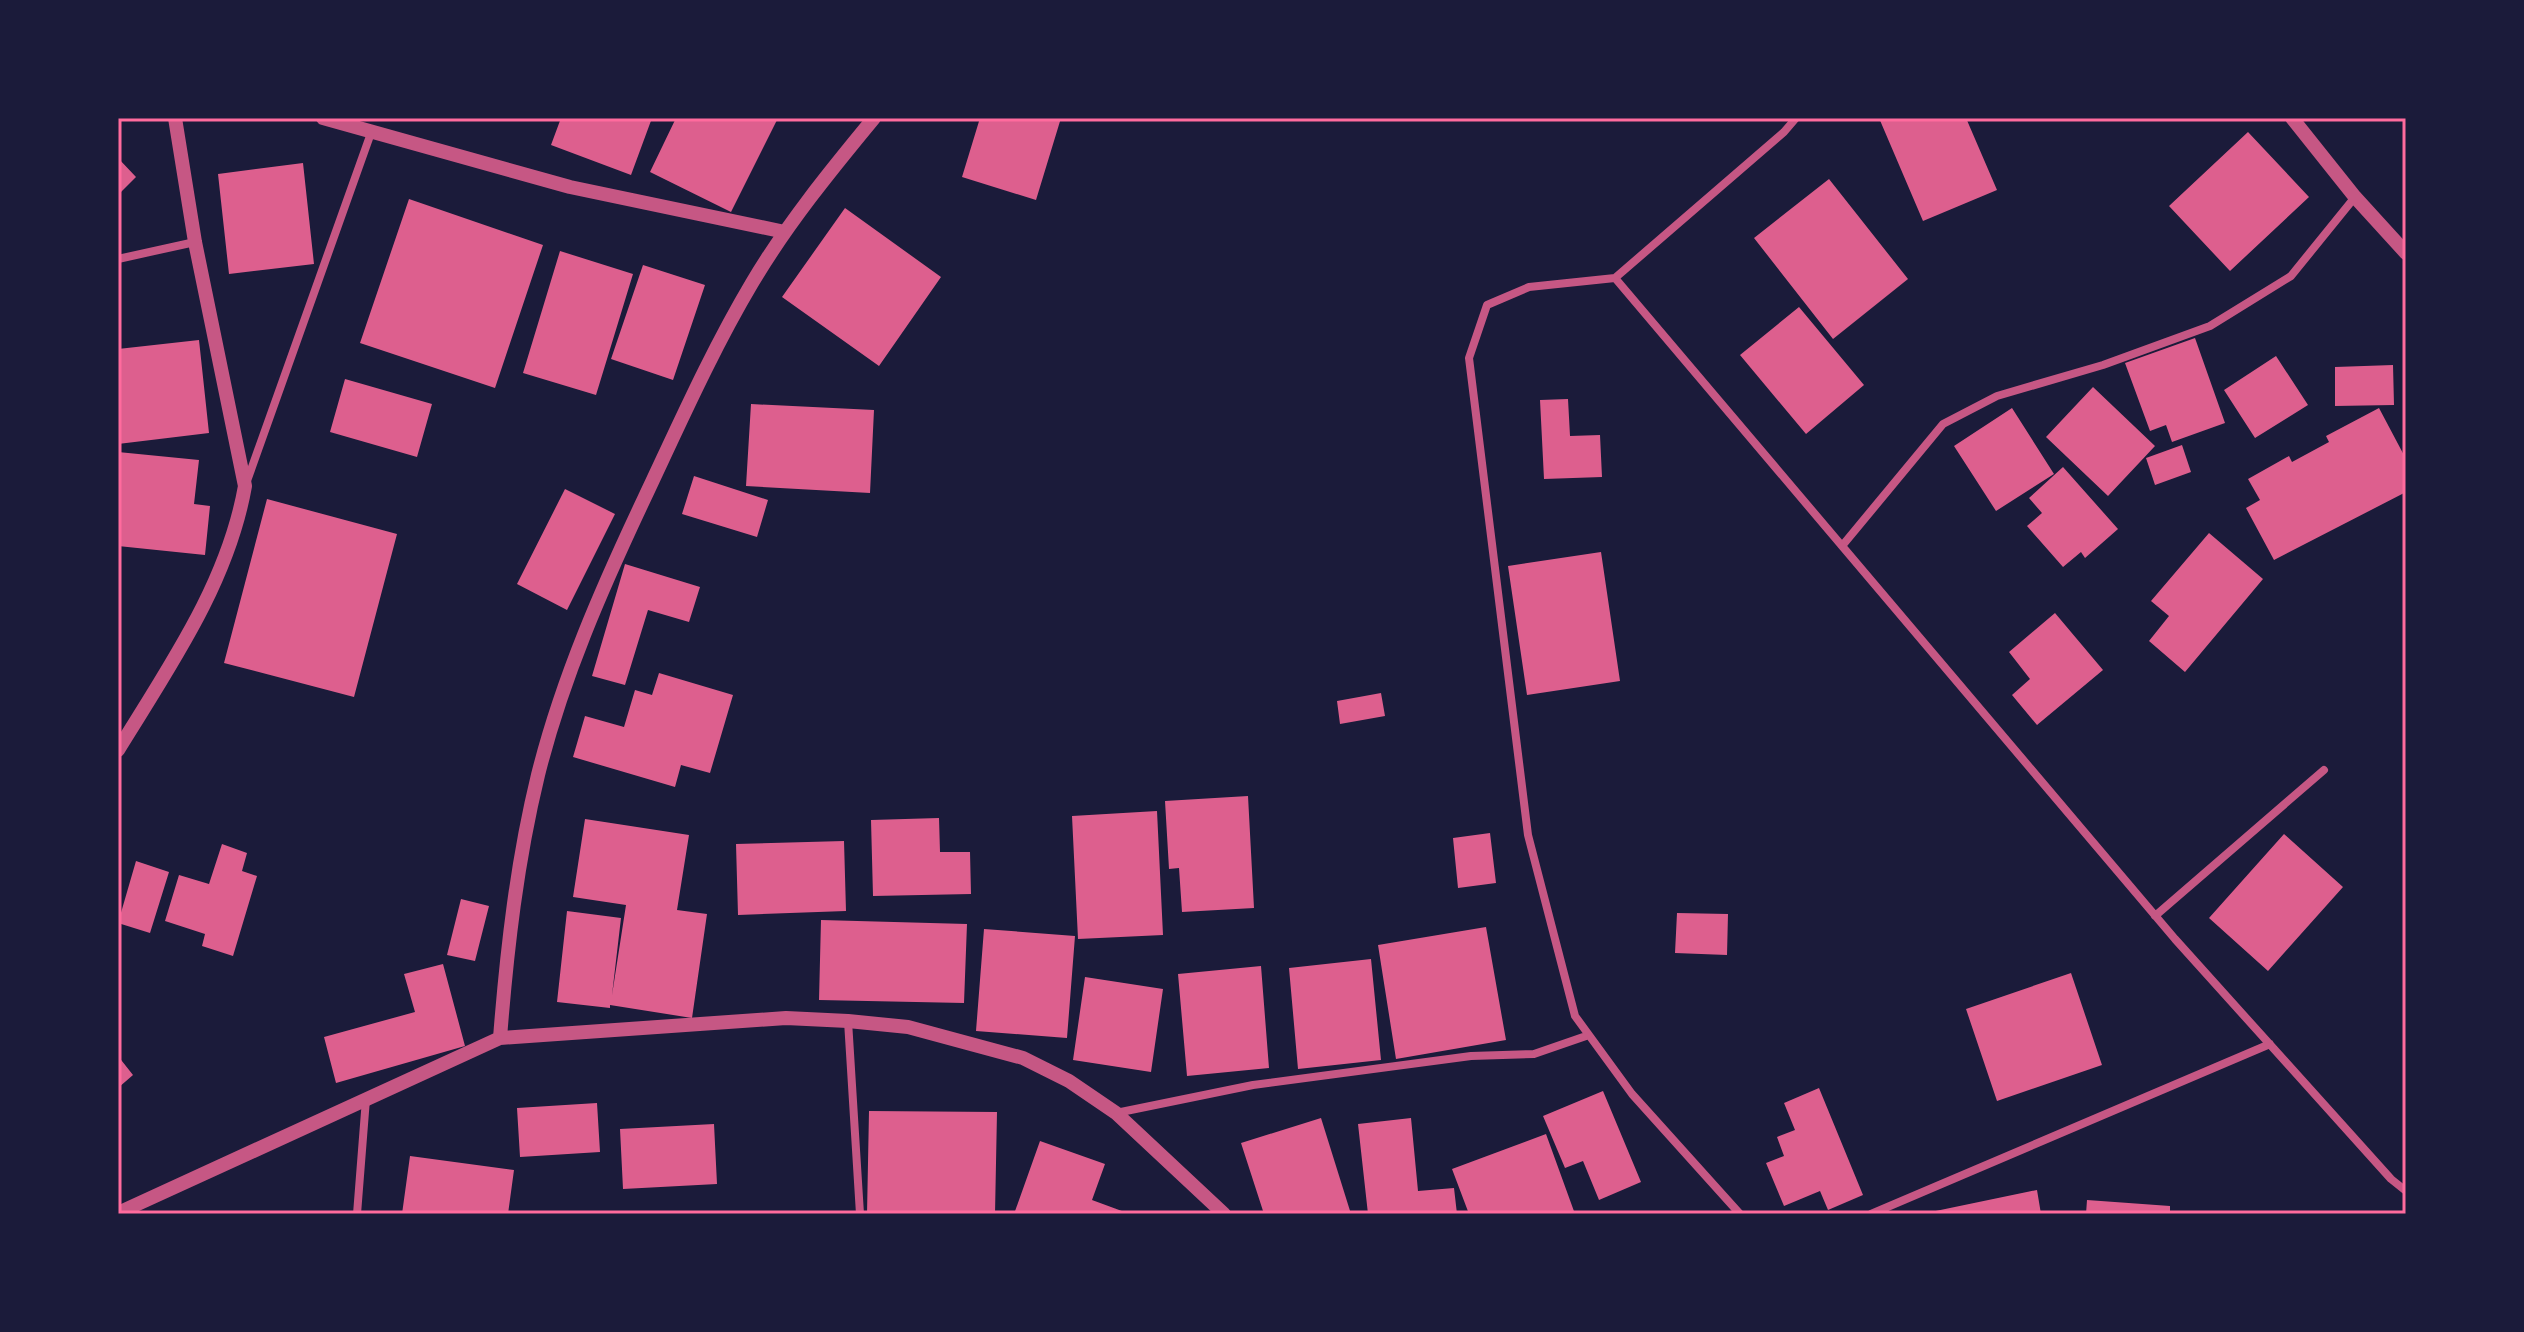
<svg xmlns="http://www.w3.org/2000/svg" width="2524" height="1332" viewBox="0 0 2524 1332" font-family="Signika,sans-serif">
<style>
.building{fill:#dd5f8e}
.lines{fill:none;stroke-linecap:round;stroke-linejoin:round}
.minor{stroke:#c65784;stroke-width:8}
.tertiary{stroke:#c65784;stroke-width:14}
.neatline{fill:none;stroke:#ff6b9d;stroke-width:3}
</style>
<rect width="100%" height="100%" fill="#1b1b3a"/>
<path class="building" d="M561,118H652L631,175L551,145Z
M676,118H778L731,212L650,172Z
M980,118H1061L1036,200L962,177Z
M1879,118H1966L1997,190L1923,221Z
M2248,132L2309,197L2230,271L2169,206Z
M118,158L136,177L118,195Z
M303,163L314,264L229,274L218,174Z
M1829,179L1908,279L1833,339L1754,238Z
M409,199L543,245L495,388L360,343Z
M845,208L941,277L879,366L782,297Z
M560,251L633,274L596,395L523,373Z
M643,265L705,285L673,380L611,359Z
M1799,307L1864,385L1806,434L1740,355Z
M2195,338L2225,423L2172,442L2166,425L2150,431L2125,363Z
M199,340L209,433L118,444V349Z
M2276,356L2308,405L2255,438L2224,390Z
M2393,365L2394,405L2335,406V367Z
M345,379L432,404L417,457L330,432Z
M2093,387L2155,446L2108,496L2046,437Z
M1568,399L1570,436L1600,435L1602,477L1544,479L1540,400Z
M751,404L874,410L870,493L746,486Z
M2012,408L2054,474L1996,511L1954,446Z
M2379,408L2406,459V492L2274,560L2246,508L2260,500L2248,479L2289,456L2292,462L2329,442L2326,436Z
M2182,445L2191,472L2155,485L2146,458Z
M118,452L199,460L194,504L210,506L205,555L118,546Z
M2063,467L2118,529L2085,558L2081,552L2063,567L2027,526L2042,513L2029,498Z
M694,476L768,500L757,537L682,514Z
M565,489L615,514L567,610L517,584Z
M267,499L397,534L354,697L224,663Z
M2209,533L2263,579L2185,672L2149,641L2169,616L2151,601Z
M1601,552L1620,681L1527,695L1508,566Z
M625,564L700,587L689,622L648,610L625,685L592,676Z
M2055,613L2103,670L2037,725L2012,695L2030,679L2009,652Z
M659,673L733,695L710,773L681,765L675,787L573,757L585,716L624,727L635,690L652,695Z
M1381,693L1385,716L1340,724L1337,701Z
M1248,796L1254,908L1182,912L1179,868L1169,869L1165,801Z
M1157,811L1163,935L1078,939L1072,816Z
M939,818L940,852H970L971,894L873,896L871,820Z
M585,819L689,835L677,910L707,914L692,1018L610,1005V1008L557,1002L567,911L621,918L612,995L626,905L573,897Z
M1490,833L1496,883L1458,888L1453,838Z
M2284,834L2343,887L2268,971L2209,918Z
M844,841L846,911L738,915L736,844Z
M222,844L247,853L242,871L257,876L233,956L202,946L205,934L165,921L179,875L209,884Z
M136,861L169,872L150,933L118,923Z
M461,899L489,906L475,961L447,955Z
M1677,913L1728,914L1727,955L1675,953Z
M821,920L967,924L964,1003L819,1000Z
M1486,927L1506,1040L1396,1059L1378,945Z
M984,929L1075,936L1067,1038L976,1031Z
M1371,959L1381,1060L1298,1069L1289,968Z
M443,964L465,1046L336,1083L324,1037L415,1012L404,974Z
M1261,966L1269,1068L1187,1076L1178,974Z
M2071,973L2102,1065L1997,1101L1966,1009Z
M1085,977L1163,989L1151,1072L1073,1060Z
M118,1056L133,1075L118,1088Z
M1819,1088L1863,1195L1828,1210L1820,1191L1784,1206L1766,1163L1784,1156L1777,1137L1795,1130L1784,1103Z
M1603,1091L1641,1182L1599,1200L1583,1161L1565,1168L1543,1116Z
M597,1103L600,1152L520,1157L517,1108Z
M869,1111L997,1112L995,1214H867Z
M1321,1118L1351,1214H1264L1241,1143Z
M1411,1118L1418,1191L1454,1188L1457,1214H1368L1358,1124Z
M714,1124L717,1184L623,1189L620,1129Z
M1546,1134L1575,1214H1469L1452,1169Z
M1040,1141L1105,1164L1092,1200L1130,1214H1014Z
M410,1156L514,1170L508,1214H402Z
M2037,1190L2041,1214H1926V1213Z
M2087,1200L2170,1206V1214H2086Z"/>
<g class="lines">
<path class="minor" d="M118,259L195,242
M1615,278L2175,939L2391,1179L2406,1191
M247,481L371,133
M1842,546L1943,424L1997,396L2103,365L2210,326L2291,276L2355,197
M2155,916L2324,770
M848,1021L860,1214
M1116,1113L1253,1085L1471,1056L1534,1054L1589,1035
M357,1214L366,1099
M1740,1214L1632,1094L1575,1016L1528,835L1469,358L1487,305L1529,287L1615,278L1784,132L1796,118
M1871,1214L2270,1044"/>
<path class="tertiary" d="M323,118L570,187L785,232
M2292,118L2355,197L2406,253
M118,750C169,667 228,583 245,486L195,242L175,118
M500,1038C507,949 517,861 538,775C562,679 602,588 644,499C678,427 711,352 752,283C787,224 831,170 874,118
M118,1213L500,1038L786,1018L848,1021L908,1027L1023,1058L1069,1081L1116,1113L1224,1214"/>
</g>
<rect width="2524" height="1332" fill="none" stroke="#1b1b3a" stroke-width="240"/>
<rect x="120" y="120" width="2284" height="1092" class="neatline"/>
</svg>
